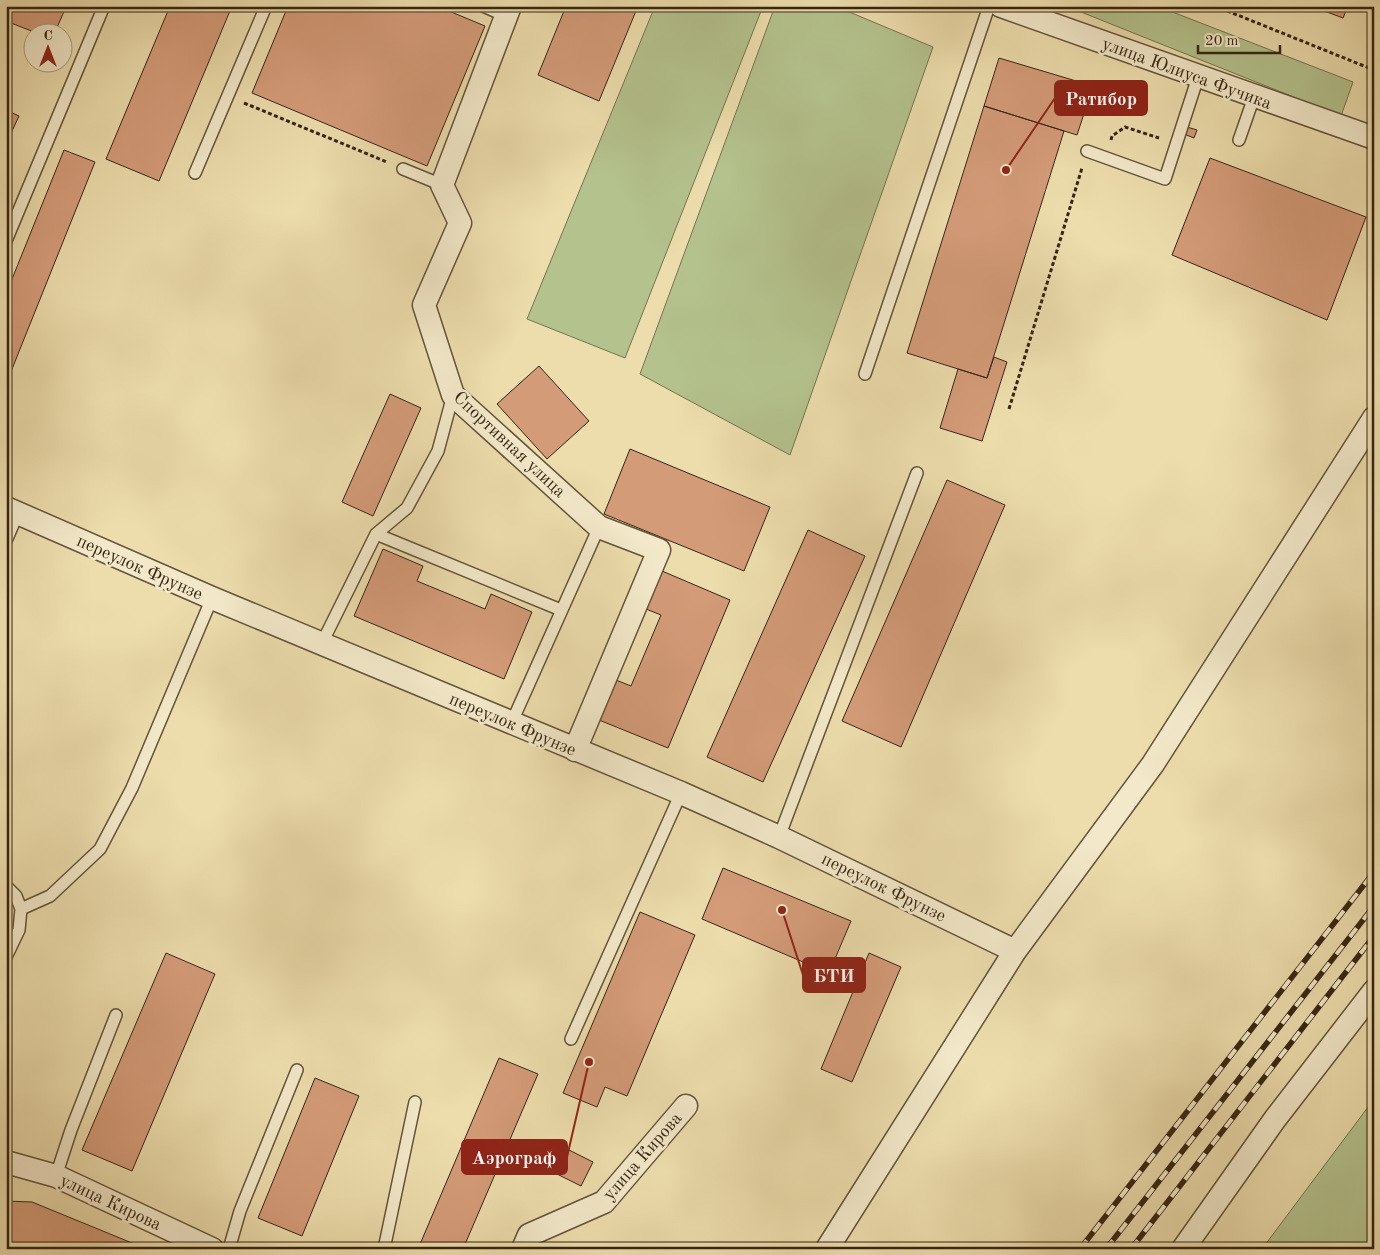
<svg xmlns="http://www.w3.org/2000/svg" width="1380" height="1255" viewBox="0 0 1380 1255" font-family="'Old Standard TT',serif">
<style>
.green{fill:#b4c28d;stroke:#757450}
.building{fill:#d49b79;stroke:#362513}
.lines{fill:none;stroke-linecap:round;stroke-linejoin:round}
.service-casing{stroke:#64533a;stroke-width:14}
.minor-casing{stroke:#64533a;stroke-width:25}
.path{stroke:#362513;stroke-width:3;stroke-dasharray:4 2.5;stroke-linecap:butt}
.service{stroke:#f3e9ca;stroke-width:11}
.minor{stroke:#f3e9ca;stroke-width:22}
.rail-casing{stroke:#362513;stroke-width:5.5}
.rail{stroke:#f3e9ca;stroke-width:4;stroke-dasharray:11;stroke-linecap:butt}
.labels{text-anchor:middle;stroke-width:5;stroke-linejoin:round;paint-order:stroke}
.street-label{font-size:18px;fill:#362513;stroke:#f3e9ca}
.leader{fill:none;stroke:#8f2418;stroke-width:2}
.callout-dot{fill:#8f2418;stroke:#f3e9ca;stroke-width:2}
.callout{fill:#8f2418;stroke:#8f2418;stroke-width:2}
.callout-label{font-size:19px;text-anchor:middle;font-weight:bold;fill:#fff}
</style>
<rect width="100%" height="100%" fill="#edddad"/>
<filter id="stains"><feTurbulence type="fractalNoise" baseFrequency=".004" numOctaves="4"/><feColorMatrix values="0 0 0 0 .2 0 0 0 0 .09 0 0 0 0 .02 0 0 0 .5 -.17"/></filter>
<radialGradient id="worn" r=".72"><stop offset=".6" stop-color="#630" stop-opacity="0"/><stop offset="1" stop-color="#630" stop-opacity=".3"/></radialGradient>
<path class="green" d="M655,6H763L625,358L527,319Z
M775,6H835L933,47L790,455L640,374Z
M1066,6H1157L1353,82L1341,116Z
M1374,1099V1249H1262Z"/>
<path class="building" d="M6,6H63L66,7L55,32H34L6,21Z
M170,6H232L159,181L106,159Z
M288,6H437L485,26L427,166L252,93Z
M566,6H638L599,101L538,75Z
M1311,6H1348L1343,18Z
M999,58L1093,86L1077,135L984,106Z
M984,106L1064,131L987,378L907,353Z
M6,110L19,116L6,144Z
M1187,127L1197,130L1194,138L1184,134Z
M64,150L95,162L6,384V294Z
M1210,158L1366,217L1327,320L1172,255Z
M994,357L1007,362L982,441L940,428L958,369L987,378Z
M539,366L589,421L547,459L497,404Z
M390,394L421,408L373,516L342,502Z
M630,449L770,507L744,571L604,514Z
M947,480L1005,505L901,747L842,721Z
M808,530L865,556L763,782L707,757Z
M383,549L423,566L417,581L485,609L491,594L532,612L504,679L354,616Z
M662,571L730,600L668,748L599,720L616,680L631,686L661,615L646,609Z
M723,868L851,921L829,973L702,919Z
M640,912L695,935L627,1096L605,1087L597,1107L563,1093Z
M166,953L215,974L132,1171L82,1150Z
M869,953L901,967L852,1082L821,1069Z
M499,1058L538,1074L463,1249H418Z
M315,1078L359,1096L302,1236L258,1218Z
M563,1147L593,1162L581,1186L551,1171Z
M6,1201L32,1202L137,1245L135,1249H6Z"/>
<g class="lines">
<defs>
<path id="service" d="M483,6L506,16
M1239,140L1254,97
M1087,151L1165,179L1198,77
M403,169L442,185
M195,173L266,6
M6,241L104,6
M865,374L989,6
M376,534L561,610
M6,541L18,513
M322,643L376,534L407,508L438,451L453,395
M511,724L599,527
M779,837L917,473
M6,886L16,896L21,909
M6,957L19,930L21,909L50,896L100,849L132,788L212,598
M571,1039L681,793
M56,1176L71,1130L116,1015
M229,1249L240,1211L297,1070
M384,1249L415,1102"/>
<path id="minor" d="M510,6L442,185L460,223L424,305L453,395L599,527L659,550L575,750
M1001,6L1374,138
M6,508L212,598L681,793L779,837L1015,951
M6,1162L56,1176L212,1249
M523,1249L529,1235L604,1202L686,1106
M827,1249L1015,951L1153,764L1374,418
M1183,1249L1275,1119L1374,991"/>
</defs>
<use href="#service" class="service-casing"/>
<use href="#minor" class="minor-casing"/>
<path class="path" d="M1215,6L1374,70
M244,103L387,162
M1111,140L1112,136L1125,127L1159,138
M1009,409L1082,168"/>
<use href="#service" class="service"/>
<use href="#minor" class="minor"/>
<defs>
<path id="rail" d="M1080,1249L1374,872
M1106,1249L1374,906
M1131,1249L1374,936"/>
</defs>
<use href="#rail" class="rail-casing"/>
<use href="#rail" class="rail"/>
</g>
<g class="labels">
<g class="street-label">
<text transform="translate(1187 73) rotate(20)" y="6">улица Юлиуса Фучика</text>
<text transform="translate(510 444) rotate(43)" y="6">Спортивная улица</text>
<text transform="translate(140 567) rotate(24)" y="6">переулок Фрунзе</text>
<text transform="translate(513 724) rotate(23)" y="6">переулок Фрунзе</text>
<text transform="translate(884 887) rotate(26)" y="6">переулок Фрунзе</text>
<text transform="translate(642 1156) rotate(-49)" y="6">улица Кирова</text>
<text transform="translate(111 1202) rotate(25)" y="6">улица Кирова</text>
</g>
</g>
<path class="leader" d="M1006 170L1055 98M782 910L803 975M589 1062L567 1157"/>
<g class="callout-dot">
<circle cx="1006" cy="170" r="5"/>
<circle cx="782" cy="910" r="5"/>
<circle cx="589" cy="1062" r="5"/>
</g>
<g class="callout">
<rect x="1055" y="81" width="92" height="34" rx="5"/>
<rect x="803" y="958" width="62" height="34" rx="5"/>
<rect x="462" y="1140" width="105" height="34" rx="5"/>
</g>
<g class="callout-label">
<text x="1101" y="105">Ратибор</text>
<text x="834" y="982">БТИ</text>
<text x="514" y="1164">Аэрограф</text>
</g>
<rect width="1380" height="1255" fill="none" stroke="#edddad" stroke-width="25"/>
<rect x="8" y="8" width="1365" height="1240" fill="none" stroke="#362513" stroke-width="2.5"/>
<rect x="12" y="12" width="1355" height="1230" fill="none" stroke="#362513"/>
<g transform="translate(48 48)"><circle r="24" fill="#f3e9ca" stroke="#a79b81"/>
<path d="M0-4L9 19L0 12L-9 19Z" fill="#8f2418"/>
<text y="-8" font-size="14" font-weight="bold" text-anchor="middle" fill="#362513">С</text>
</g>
<path d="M1198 45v8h82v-8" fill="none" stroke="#362513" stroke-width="2.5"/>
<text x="1205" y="45" font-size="15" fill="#362513" stroke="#f3e9ca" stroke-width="4" paint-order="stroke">20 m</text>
<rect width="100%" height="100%" filter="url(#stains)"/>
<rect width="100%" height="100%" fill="url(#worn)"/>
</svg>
